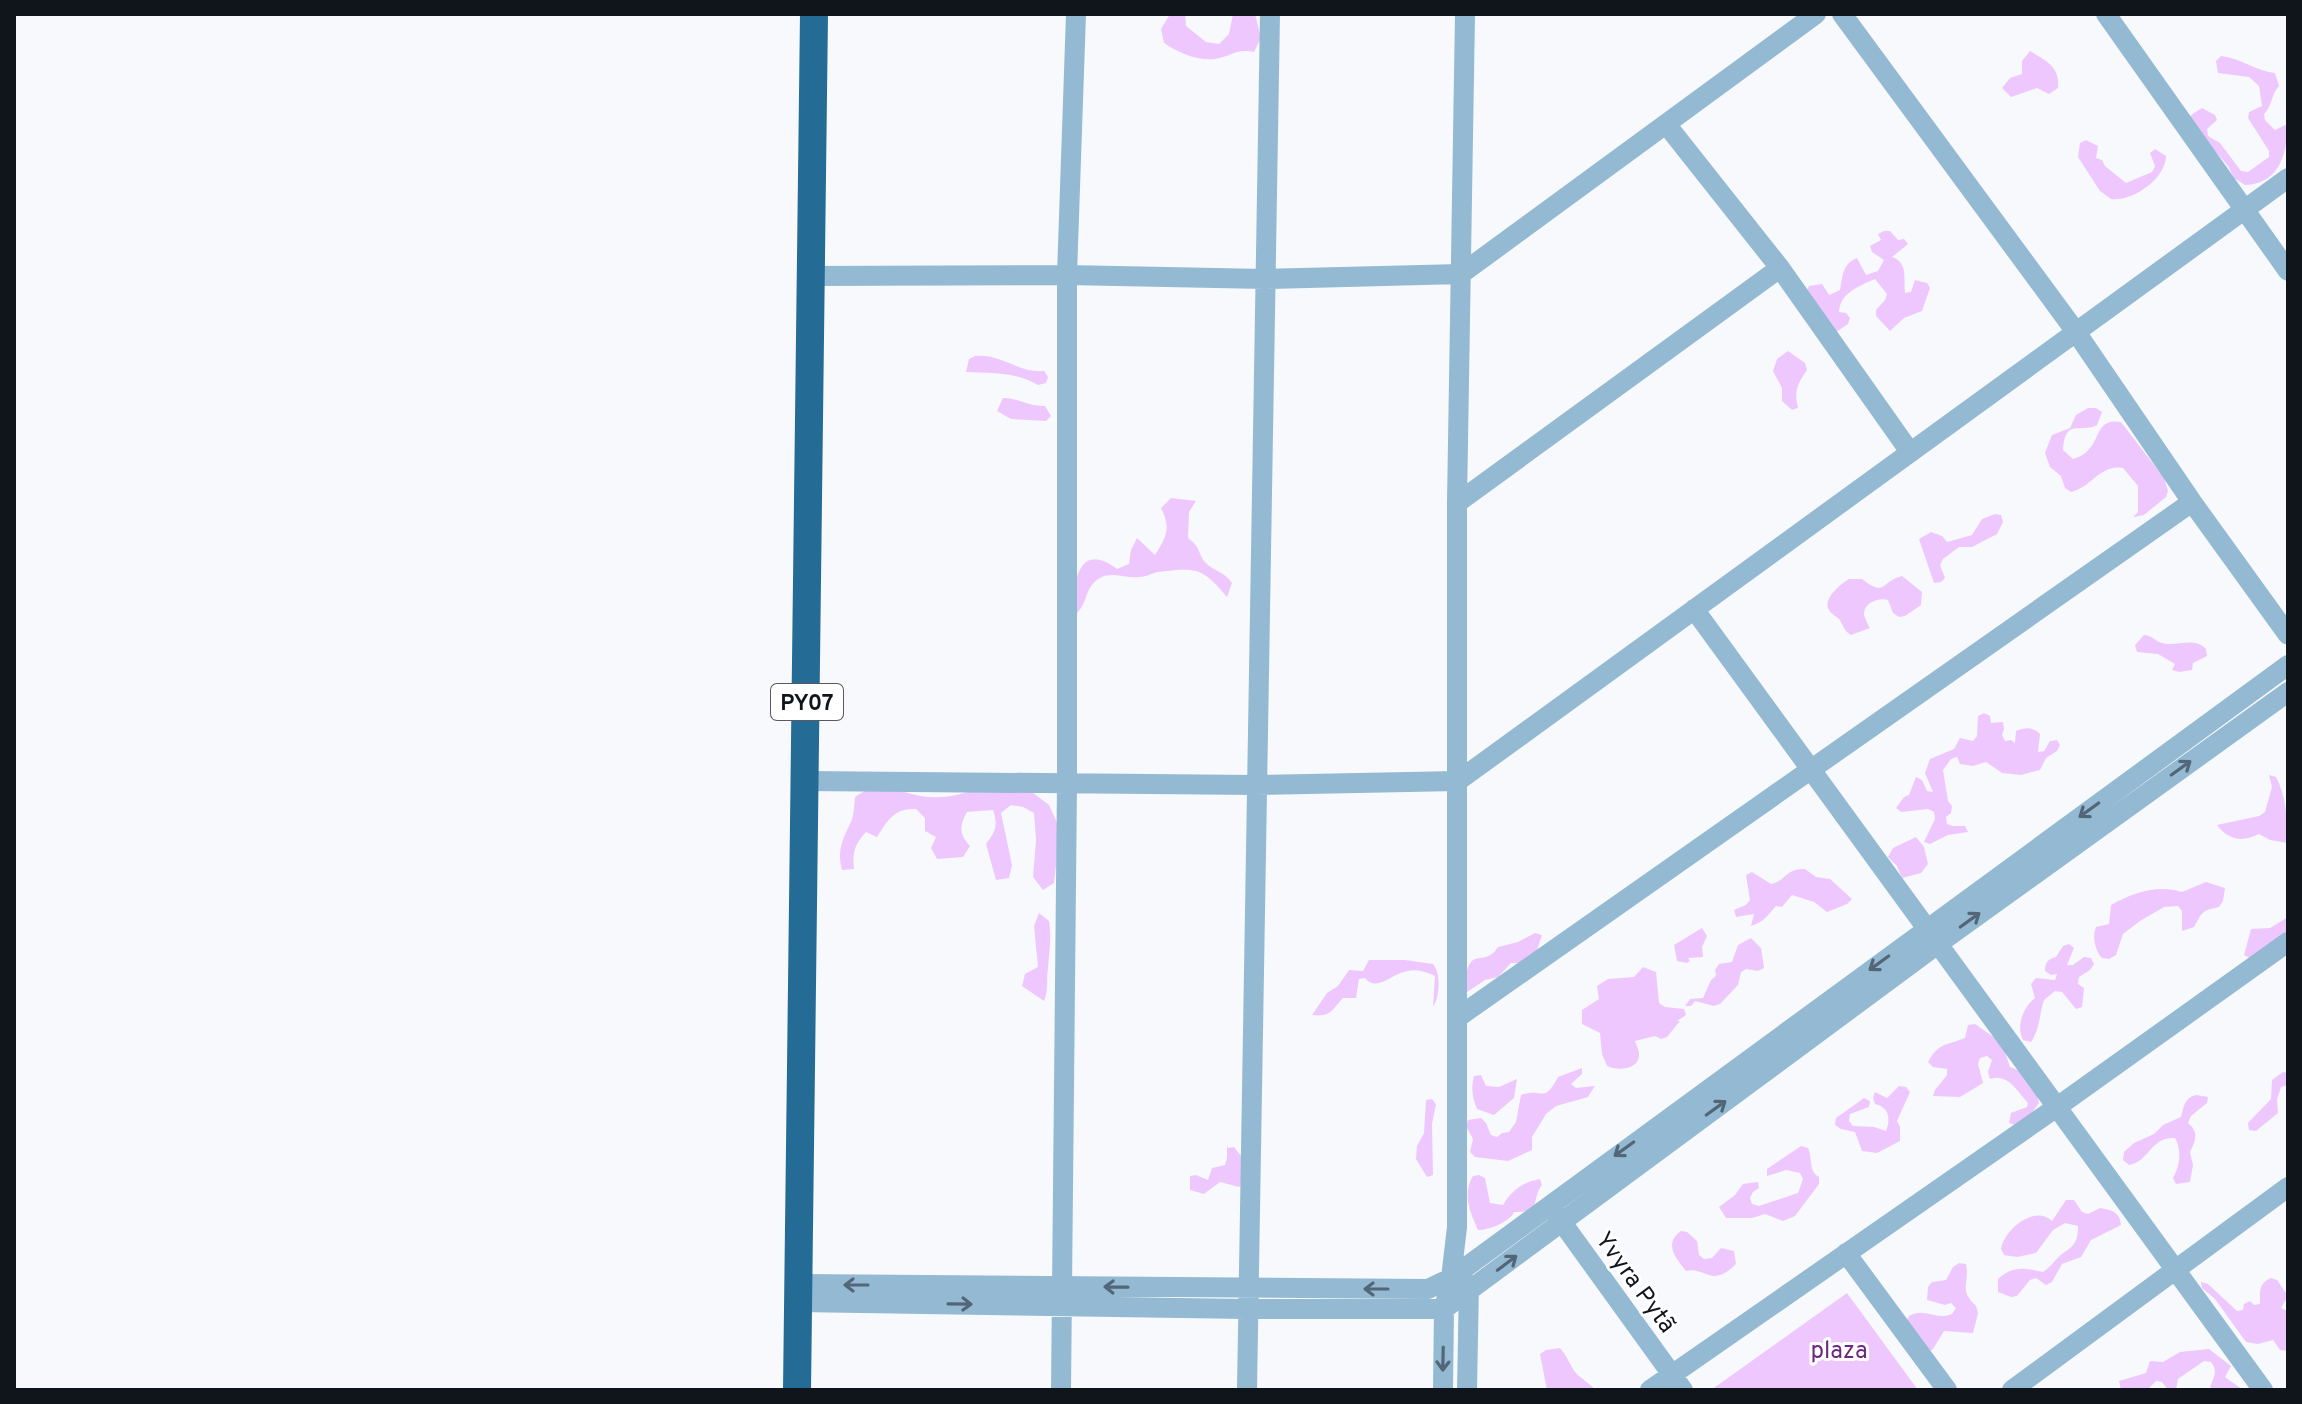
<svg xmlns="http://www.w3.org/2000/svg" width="2302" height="1404" viewBox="0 0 2302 1404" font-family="Overpass,sans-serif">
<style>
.green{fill:#eec7fe}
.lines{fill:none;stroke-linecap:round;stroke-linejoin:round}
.minor{stroke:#94b9d3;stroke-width:20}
.highway{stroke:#246c96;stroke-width:28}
.oneway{stroke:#526677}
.labels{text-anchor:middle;stroke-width:6;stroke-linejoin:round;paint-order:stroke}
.shield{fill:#fff;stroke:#585a5f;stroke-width:2}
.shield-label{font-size:22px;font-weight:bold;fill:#10141b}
.street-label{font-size:24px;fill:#10141b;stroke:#fff}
.park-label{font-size:24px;fill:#6b2982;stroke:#fff}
</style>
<rect width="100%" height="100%" fill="#f7f9fd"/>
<path class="green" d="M1170,14H1185L1186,26L1206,42L1219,44L1229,34L1233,14H1255L1261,38L1254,52C1236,48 1232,56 1215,59C1198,61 1178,53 1164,43L1161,29Z
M2030,51C2047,61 2060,67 2058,88L2049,94L2037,88L2011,97L2002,88L2010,78L2022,74V61Z
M2221,56C2241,58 2255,71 2275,73L2279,86C2271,94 2272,107 2264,114L2265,120L2275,130L2287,124L2288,118C2288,149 2282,184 2245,185L2234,178L2228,166L2189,121L2191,115L2202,108L2215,115L2217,120L2207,129L2208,136L2220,143L2241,171L2248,172L2269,157V151L2248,118L2249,112L2262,106L2259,86L2249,77L2218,73L2216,61Z
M2086,140L2098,146L2096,158L2102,160L2105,166L2126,183L2152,172L2155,166L2150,153L2155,149L2166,156C2166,178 2133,202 2111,199L2100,191L2078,157L2080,143Z
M1884,231H1890L1898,240L1904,239L1908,244L1892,257C1909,263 1903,278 1905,293L1911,292L1915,280L1927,283L1930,288L1922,311L1904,318L1890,331L1876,316V310L1885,300L1887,294L1875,279C1859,286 1840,293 1839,312L1846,313L1850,318L1848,324L1832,335L1806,292L1809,286L1822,284L1829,295L1840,290C1843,276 1842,264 1857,258L1866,275L1878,271L1884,260L1872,252L1870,246L1881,240L1878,234Z
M1788,351L1805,363L1807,370C1797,385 1794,390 1798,408L1792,410L1782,401V388L1773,371L1777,359Z
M975,356C1003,354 1017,373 1044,371L1048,377L1046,383L1038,385C1017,372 990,373 966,372L969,359Z
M1003,398C1020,398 1026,406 1045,406L1051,416L1046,421L1011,419L997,411Z
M2088,408H2096L2102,412L2097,425C2080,434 2065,417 2063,450L2073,459C2105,450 2090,417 2121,422L2164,478L2168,491L2166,497L2144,515L2133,517L2138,512V486L2123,468C2100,464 2091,488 2071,492L2065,488L2061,476L2050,467L2045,453L2052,435L2070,428L2076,415Z
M1171,498L1196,501L1189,512L1188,538C1202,549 1197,551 1204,561C1212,571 1223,570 1232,583L1227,597C1203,568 1197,567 1158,572C1152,573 1146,577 1140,577C1126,579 1111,570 1098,579C1082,591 1090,605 1071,618C1074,589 1075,538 1117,569L1129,564L1131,550L1137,538L1155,555C1167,536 1171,528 1161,508Z
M1995,514L2001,515L2003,522L1997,534L1972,547H1959L1943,559L1940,565L1945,578L1941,582L1934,583L1919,539L1931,532L1942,536L1947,542L1972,535L1982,519Z
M1902,576L1922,592L1921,605L1905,616L1899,617L1893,613L1888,600C1879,597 1863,603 1864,615C1864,616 1869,627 1870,628L1851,635C1843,630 1844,626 1839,619C1836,616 1831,614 1829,610C1822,600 1840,584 1849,579H1862C1886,598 1881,581 1902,576Z
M2144,635C2154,636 2154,641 2162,643C2177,647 2194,636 2206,649L2207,656L2193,663L2192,670L2179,672L2172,670L2175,664L2158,654L2137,652L2135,645Z
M1984,713L1990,716L1991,723L2003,722L2004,729L2002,735L2005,741L2011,740L2015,743L2016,731C2025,727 2033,727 2040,734L2038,752L2044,751L2050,741L2057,740L2060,745L2057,751L2046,758L2040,770L2021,775L2002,773L1986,762L1973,766L1960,764L1957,757L1951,759L1943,770L1948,801L1952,806L1951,813L1946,817L1947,824L1953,826H1965L1968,832L1948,835L1930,844L1924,842L1935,819L1934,812L1928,809L1901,812L1896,808L1904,797L1909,795L1916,777L1922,780L1927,791L1933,792L1925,773L1930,759L1954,749L1960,738L1973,741L1977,736L1978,716Z
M2269,775L2276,777C2286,795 2288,822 2288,843L2270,840L2259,834C2243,842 2229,841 2217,825L2259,816L2265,812L2272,787Z
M986,786L1028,789L1049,805L1060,829L1054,883L1043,890L1033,877L1036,840L1034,813L1023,807L1011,805L1001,813L1012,865L1009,878L996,880L986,844C996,832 998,824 993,810L967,812C959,826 959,834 970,846L963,857L937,859L931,848L936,837L925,831V818L916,809C894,808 888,820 877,837L866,832C855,844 852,852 854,869L842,870C837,852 842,840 850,824C854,817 854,806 855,797C881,777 901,795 929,797C949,799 968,792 986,786Z
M1916,837L1924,847L1928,864L1921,873L1902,878L1897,866L1888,857L1893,848Z
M1805,869L1816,877L1830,879L1852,899L1847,904L1827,912L1814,902L1792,895L1782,907L1776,906C1768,915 1764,922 1751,926L1754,914L1736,917L1734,910L1746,905L1750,900L1746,875L1752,872L1771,884C1786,881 1786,868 1805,869Z
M2206,882L2225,888L2223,901L2219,907C2200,911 2203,912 2194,927L2182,931V911L2178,906L2164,907L2140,921L2123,934L2116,955L2109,959L2102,958C2095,951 2092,936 2096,927L2109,924L2111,905C2132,893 2158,884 2182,892Z
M1039,913L1049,921C1052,938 1049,952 1048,968C1046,980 1049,989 1044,1001L1022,986L1025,974L1038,967L1034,926Z
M2288,917V936L2250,958L2244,955L2251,929L2270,928Z
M1702,928L1707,936L1702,947L1703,957L1688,958L1690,961L1687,963L1677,961L1674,945Z
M1535,933L1542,935L1536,953L1519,963H1511L1498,977L1485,980L1467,992H1464C1468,939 1482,971 1498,947L1518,942Z
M1751,938L1761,948L1764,968L1758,971L1746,969L1741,972L1738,985L1720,1004L1714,1006L1695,1001L1691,1006H1685L1690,999L1703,998L1711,980L1716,976L1715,970L1719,964L1732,962L1738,945Z
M2069,944L2074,948L2067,965H2073L2084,957L2091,958L2094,964L2090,970L2079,977L2078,984L2084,988L2082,1007L2076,1009L2062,992L2055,991L2044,1000C2039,1015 2040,1029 2031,1042L2023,1040C2016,1025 2023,1008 2035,998L2031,984L2036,978L2055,980L2057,974L2051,975L2045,971C2045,962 2048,959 2056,957L2063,946Z
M1369,960H1405L1433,964C1441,973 1440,997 1433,1007L1435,976C1427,972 1416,969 1408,971C1392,973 1377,993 1365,978L1359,979L1356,998H1343C1331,1011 1331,1017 1312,1015L1327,993L1338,986L1349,970L1363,971Z
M1643,967L1656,972L1659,1003L1665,1007L1684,1009L1686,1015L1677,1021H1680L1667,1037L1661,1039L1655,1036L1635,1041C1636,1045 1639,1049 1639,1054C1640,1070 1617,1071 1607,1066L1602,1054L1600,1033L1582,1024V1010L1599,999L1597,986L1608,979L1634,977Z
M1975,1024L2002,1043L2010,1067C2029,1074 2035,1084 2039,1103L2031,1114L2015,1125L2009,1123L2011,1113L2027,1107L2028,1103C2017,1091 2008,1073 1990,1079L1988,1072L1992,1060L1987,1056L1980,1058L1978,1064L1983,1083L1960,1097L1933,1096L1935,1090L1947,1075V1069L1933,1067L1928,1062C1939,1042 1946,1046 1965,1038L1968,1025Z
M1582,1068V1074L1571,1084L1576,1088L1595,1086L1588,1097L1556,1106L1546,1114L1532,1137V1150L1508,1161L1475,1157L1470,1152L1473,1139L1466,1126L1468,1120L1481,1118L1486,1123L1491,1135L1497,1137L1502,1133L1509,1132L1516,1122L1521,1095C1544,1087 1543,1105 1558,1077Z
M2283,1072L2288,1073V1085L2281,1087L2277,1099L2278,1113L2256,1131L2249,1130L2248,1123L2271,1099L2272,1080Z
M1481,1075L1486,1086L1499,1087L1517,1079L1514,1098L1494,1115L1477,1109C1472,1098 1471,1088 1474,1076Z
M1899,1086L1906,1087L1910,1092L1897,1121L1900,1127V1141L1877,1153L1862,1151L1855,1132L1841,1129L1835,1125L1836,1118L1864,1098L1870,1101L1869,1107L1850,1114L1849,1121L1853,1126L1874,1127L1886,1131C1891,1119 1889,1107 1875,1104L1873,1098L1875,1092L1887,1098Z
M2196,1095L2208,1097L2207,1103L2191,1116L2188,1123C2199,1132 2196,1140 2190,1152L2193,1165L2190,1182L2176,1184L2173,1178C2180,1166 2182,1150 2175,1138C2151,1136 2149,1162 2129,1165L2123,1160L2124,1152L2134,1143L2154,1134L2163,1125L2181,1117C2184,1107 2184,1098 2196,1095Z
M1432,1099L1436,1104L1432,1124L1433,1175L1427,1177L1416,1159L1417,1146L1424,1133L1426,1100Z
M1227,1145L1228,1148L1234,1147L1242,1157L1243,1183L1239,1187L1220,1182L1204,1194L1190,1190V1176L1196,1175L1208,1180L1212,1168L1225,1165L1227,1158Z
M1801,1146L1808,1148C1813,1159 1808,1171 1819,1177V1184L1795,1216L1783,1221L1765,1214L1752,1218H1726L1719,1207L1735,1195L1743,1184L1758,1182L1759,1188L1753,1192L1750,1198L1752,1204L1759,1206L1798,1193L1803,1179L1800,1173L1786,1170L1767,1176V1169Z
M1479,1175L1485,1178L1490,1203L1503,1205C1511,1191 1523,1182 1540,1179L1542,1185C1530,1201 1543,1213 1514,1212C1510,1222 1489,1230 1478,1230C1470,1212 1462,1194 1473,1176Z
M2066,1200H2074L2082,1212L2088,1214L2100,1208C2112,1210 2120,1212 2121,1225L2091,1240L2081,1257L2062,1264L2052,1282L2046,1285L2036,1278L2030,1280L2017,1296L2011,1297L1998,1292V1279C2014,1265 2024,1268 2043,1272C2051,1267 2057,1257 2062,1254C2074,1246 2078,1242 2078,1226L2065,1223L2053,1230L2036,1253L2017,1257L2004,1255L2001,1249C2004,1230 2034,1204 2052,1221Z
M1681,1231L1687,1232L1697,1241L1699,1255L1704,1259L1712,1258L1721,1248L1734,1251L1736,1264C1711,1289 1705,1266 1686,1271C1676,1258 1663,1244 1681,1231Z
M1959,1263L1966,1264C1970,1285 1958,1289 1976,1306L1978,1313L1973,1333L1944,1331L1933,1349L1927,1353L1906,1323L1909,1316C1925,1307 1935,1321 1952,1314L1956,1308L1951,1303L1945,1305L1927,1300L1928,1287L1932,1282L1946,1280L1953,1267Z
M2271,1278L2277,1280L2288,1296L2281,1308L2288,1311V1351L2280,1350L2273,1340L2258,1344L2246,1342L2215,1299L2202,1288L2201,1282L2208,1284L2237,1311L2243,1310L2244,1304L2250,1301L2254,1305L2260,1304C2260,1293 2258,1283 2271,1278Z
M1847,1293L1918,1390H1711Z
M1560,1348C1567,1356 1569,1363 1575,1372C1578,1376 1590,1384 1596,1390H1547L1540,1354L1546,1350Z
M2209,1349L2231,1366L2225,1377L2243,1390H2216L2210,1387C2214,1377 2218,1371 2211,1362L2204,1361L2178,1379L2176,1390H2168L2162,1382L2156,1381L2147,1390H2121L2119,1381L2146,1373L2150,1361L2163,1362L2180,1352Z"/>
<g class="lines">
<path class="minor" d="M1842,14L2076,332L2192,502L2288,635
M2106,14L2288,271
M1666,124L1780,268L1910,452
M810,276L1067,275L1265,279L1461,274L1816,14
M1457,503L1780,268
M1694,609L2263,1390
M806,781L1255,785L1458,781L2288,178
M1457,1018L2192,502
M1556,1214L1683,1390
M1846,1253L1947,1390
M799,1284L1428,1289L1451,1278L2288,665
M798,1302L1247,1309H1444L1938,944L2288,692
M1061,1390L1067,783V275L1076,14
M1247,1390L1270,14
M1443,1390L1444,1309L1451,1278L1457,1227V503L1465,14
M1467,1390L1469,1283
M1650,1390L2057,1107L2288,942
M2012,1390L2288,1187"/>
<path class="highway" d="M797,1390L814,14"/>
</g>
<defs><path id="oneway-shaft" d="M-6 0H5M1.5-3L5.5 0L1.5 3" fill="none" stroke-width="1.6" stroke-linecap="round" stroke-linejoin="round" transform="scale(2)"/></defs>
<g class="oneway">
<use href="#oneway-shaft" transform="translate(2181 768) rotate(-36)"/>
<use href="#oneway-shaft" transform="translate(2089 810) rotate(144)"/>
<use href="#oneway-shaft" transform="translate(1970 920) rotate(-36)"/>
<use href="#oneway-shaft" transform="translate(1879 963) rotate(144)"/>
<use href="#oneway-shaft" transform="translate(1716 1108) rotate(-36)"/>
<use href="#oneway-shaft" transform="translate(1624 1149) rotate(144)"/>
<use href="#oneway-shaft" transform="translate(1507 1263) rotate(-37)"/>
<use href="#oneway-shaft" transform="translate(856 1285) rotate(-180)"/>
<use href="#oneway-shaft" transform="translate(1116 1287) rotate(-179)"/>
<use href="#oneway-shaft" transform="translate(1376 1289) rotate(180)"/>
<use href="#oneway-shaft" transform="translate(960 1304) rotate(1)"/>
<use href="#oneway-shaft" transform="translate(1443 1359) rotate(91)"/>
</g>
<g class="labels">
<rect class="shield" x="771" y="684" width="72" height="36" rx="6"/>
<g class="shield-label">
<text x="807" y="710">PY07</text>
</g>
<g class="street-label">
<text transform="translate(1636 1282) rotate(54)" y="8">Yvyra Pytã</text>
</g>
<g class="park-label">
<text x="1839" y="1358">plaza</text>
</g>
</g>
<rect width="2302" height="1404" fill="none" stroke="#10141b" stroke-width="32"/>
</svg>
